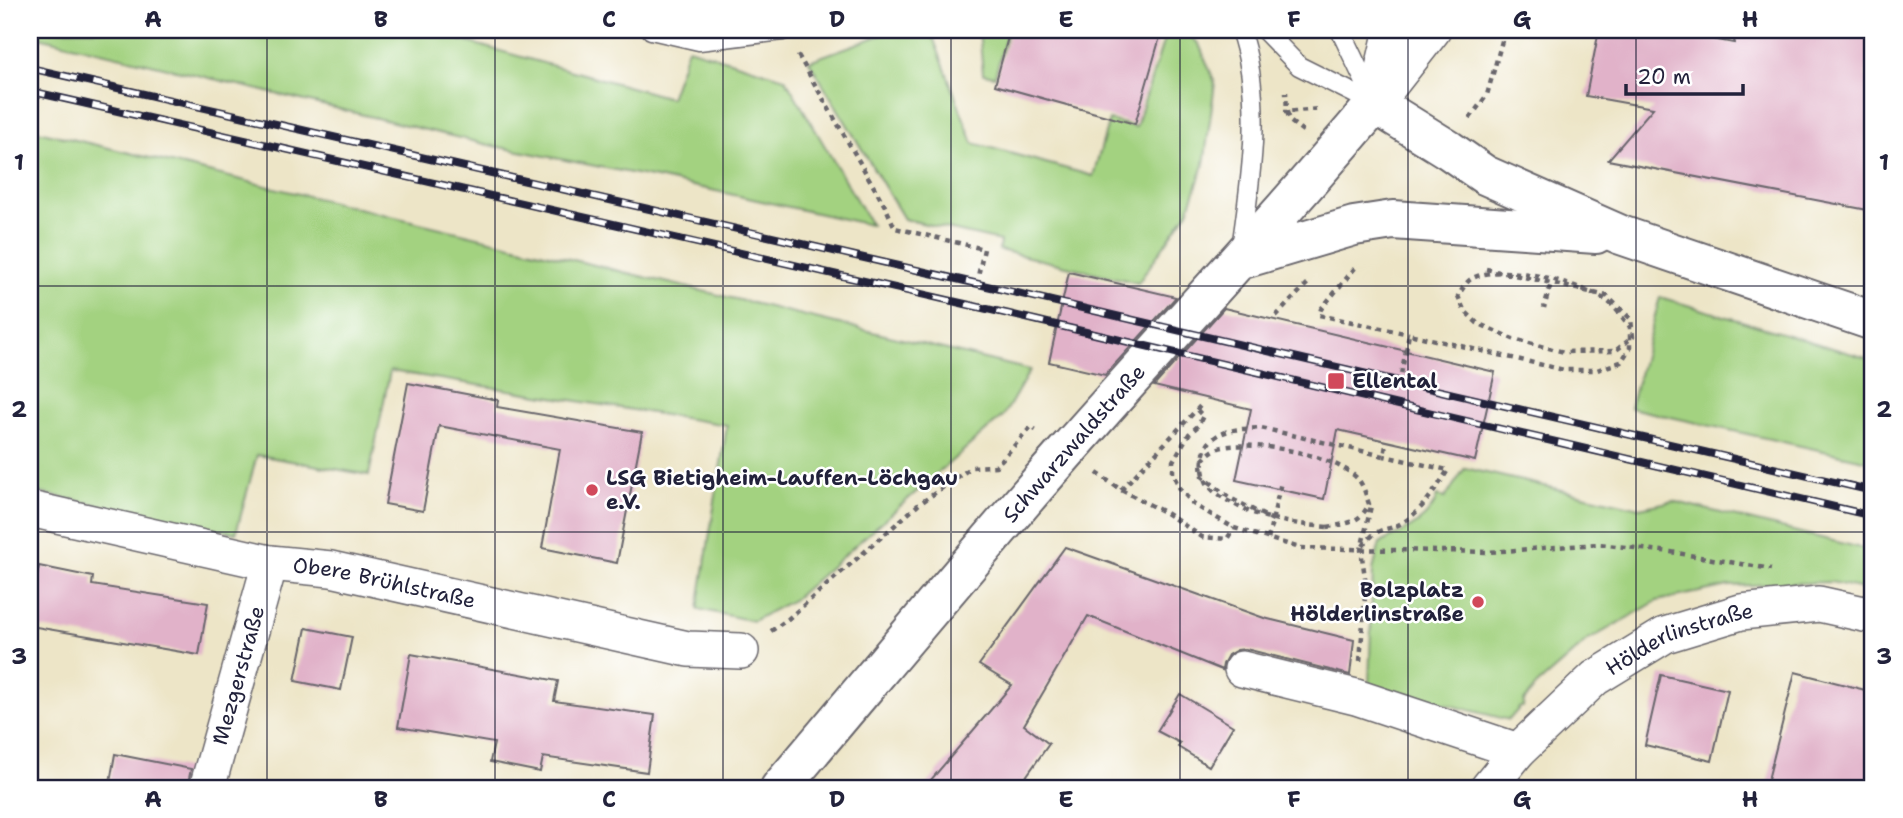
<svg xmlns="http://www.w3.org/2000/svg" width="1903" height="818" viewBox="0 0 1903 818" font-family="'Shantell Sans',sans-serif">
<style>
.green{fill:#a3d280;stroke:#627a5e;stroke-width:2}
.building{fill:#e1b2c9}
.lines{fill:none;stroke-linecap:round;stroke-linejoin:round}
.lane-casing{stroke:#69666c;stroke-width:21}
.street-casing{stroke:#69666c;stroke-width:38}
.secondary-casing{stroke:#69666c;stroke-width:42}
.path{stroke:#69666c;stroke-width:4.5;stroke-dasharray:5 5;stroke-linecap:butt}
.lane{stroke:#fff;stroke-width:18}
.street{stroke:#fff;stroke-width:35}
.secondary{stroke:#fff;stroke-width:38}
.rail-casing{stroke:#22223b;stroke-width:8}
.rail{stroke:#fff;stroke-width:5;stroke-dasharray:16;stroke-linecap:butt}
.path-bridge{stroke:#69666c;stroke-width:4.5;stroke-dasharray:5 5;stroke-linecap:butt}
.grid{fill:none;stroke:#22223b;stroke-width:2;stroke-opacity:0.55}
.poi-dot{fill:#d1495b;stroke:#fff;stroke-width:2.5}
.labels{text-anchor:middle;stroke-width:5;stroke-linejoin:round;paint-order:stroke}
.poi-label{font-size:21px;font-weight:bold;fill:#22223b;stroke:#fff;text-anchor:start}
.street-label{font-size:21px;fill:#22223b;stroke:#fff}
.neatline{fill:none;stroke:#22223b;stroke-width:2.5}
.grid-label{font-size:23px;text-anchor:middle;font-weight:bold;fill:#22223b}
</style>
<rect width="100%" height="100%" fill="#fff"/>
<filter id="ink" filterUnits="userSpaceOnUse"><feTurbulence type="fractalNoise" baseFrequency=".0143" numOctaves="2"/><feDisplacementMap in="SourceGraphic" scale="14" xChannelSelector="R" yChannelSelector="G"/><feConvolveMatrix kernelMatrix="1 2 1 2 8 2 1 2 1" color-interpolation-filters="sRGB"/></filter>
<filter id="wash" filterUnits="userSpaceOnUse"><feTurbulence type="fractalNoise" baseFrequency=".00686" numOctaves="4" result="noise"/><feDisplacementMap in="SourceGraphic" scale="28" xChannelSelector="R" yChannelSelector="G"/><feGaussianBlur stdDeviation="1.57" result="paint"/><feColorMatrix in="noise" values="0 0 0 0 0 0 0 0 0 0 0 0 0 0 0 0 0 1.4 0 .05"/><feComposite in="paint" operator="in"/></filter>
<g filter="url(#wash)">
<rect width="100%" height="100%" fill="#ede5c7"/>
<path class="green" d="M30,30H424L670,98L688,48L785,78L871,225L661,179L489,145L30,35Z
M895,30H935L937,36L933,37L973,143L1093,176L1109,120L1136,127L1167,30H1183L1199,44L1215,83L1204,165L1188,211L1138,283L999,250L1000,241L904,219L809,61Z
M979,30H1008L995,76L983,74Z
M30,129L1030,370L1004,415L793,600L753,621L698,609L727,425L390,371L369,475L257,455L236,533L30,491Z
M1660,297L1873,360V462L1630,408Z
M1465,468L1640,508L1673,501L1873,551V591L1831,582L1728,586L1657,601L1587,641L1537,685L1524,701L1523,707H1520L1509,720L1369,685L1373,570L1380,543C1402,532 1430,522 1437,496L1445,498Z"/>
<g id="blocks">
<path class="building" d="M1010,30H1135L1160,37L1135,124L995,85Z
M1599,30H1665L1734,43L1736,35L1743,36L1744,30H1873L1866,77L1873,78V211L1608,160L1653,108L1586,96Z
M1069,272L1176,297L1105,375L1049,362Z
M1224,308L1495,372L1475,461L1338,430L1324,499L1236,480L1251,409L1154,386Z
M408,383L498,400L497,407L642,432L617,563L542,548L560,449L439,426L423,511L385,504Z
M1065,547L1264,618L1354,640L1350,675L1246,649L1237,650L1228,655L1223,664L1222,670L1088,616L1024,725L1049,744L1018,788H924L1012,685L979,665Z
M39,566L93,577L92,585L208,603L199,655L30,626V611Z
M306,628L352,637L341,690L295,681Z
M411,654L558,681L554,701L655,715L647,772L543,757L540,772L490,762L494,743L398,727Z
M1795,672L1873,692V788H1766Z
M1661,675L1728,690L1712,761L1645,745Z
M1180,694L1233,726L1209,766L1178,747L1180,743L1157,731Z
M115,754L191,769L187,788H109Z"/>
</g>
</g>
<g filter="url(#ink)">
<use href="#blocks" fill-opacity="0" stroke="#69666c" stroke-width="2"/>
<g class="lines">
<defs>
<path id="lane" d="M651,30L699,41L783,31
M1240,30C1264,98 1251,178 1241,248
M1264,30L1299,66L1375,104
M1340,30L1372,97"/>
<g id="street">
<path d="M1377,94L1392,30"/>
<path d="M1375,104L1433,30"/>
<path id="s1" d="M30,509L270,563L331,569L688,649L741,651"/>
<path d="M1242,669L1356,697L1518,751"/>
<path id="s2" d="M207,788L270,563"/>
<path id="s3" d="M1488,788L1518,751L1595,678L1665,635L1741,612L1819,604L1873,616"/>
</g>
<g id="secondary">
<path d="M1240,260L1354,226L1393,220L1596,234"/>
<path id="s4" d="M780,788C875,676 968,563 1065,453C1168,336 1275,223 1375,104L1449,150L1485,175L1621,235L1873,321"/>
</g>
</defs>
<use href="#lane" class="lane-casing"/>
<use href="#street" class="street-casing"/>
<use href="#secondary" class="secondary-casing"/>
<path class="path" d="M798,55L886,208L895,228L984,249L978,276
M1284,112H1287L1286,92
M1470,118L1487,95L1505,30
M1303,131L1291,122L1287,112L1318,109
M1355,268L1321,309L1319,315L1409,334
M1486,269L1551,283L1544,308
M1276,316L1309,282
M1401,374L1406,351
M1197,410L1203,416L1198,426L1189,434L1173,461V474L1180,489L1193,504L1234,528L1300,548L1489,552L1598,544L1671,552L1771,569
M1097,473L1121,490L1166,513L1202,537L1227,539L1234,528
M1121,490L1202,404
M1273,520L1230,498L1202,476L1201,462C1208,454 1213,449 1223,447C1257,441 1334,454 1358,479C1364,486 1366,496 1369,504C1360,523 1346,524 1327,527
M1268,539L1281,482
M1363,546C1380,523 1386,534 1405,521C1423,509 1437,488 1448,470L1384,456
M771,631L788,619L918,505L972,467L996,466L1031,427L1036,430
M1360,661L1366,584L1361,550L1371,506"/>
<use href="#lane" class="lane"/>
<use href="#street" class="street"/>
<use href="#secondary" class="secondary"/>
<defs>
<path id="rail" d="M30,68L974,283L1873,491
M30,91L1009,314L1873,516"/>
</defs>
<use href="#rail" class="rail-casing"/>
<use href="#rail" class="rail"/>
<path class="path-bridge" d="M1406,351L1409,334L1564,370H1597L1621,362L1630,348V327C1623,319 1614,304 1604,299C1574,282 1503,261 1471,279C1466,282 1462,290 1458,296L1464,310L1477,323L1513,339L1564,352L1615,351L1633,337L1631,319L1607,296L1551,283
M1327,527C1295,524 1261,520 1232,503C1224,499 1211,491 1207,483C1200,469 1201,447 1214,438C1226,428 1246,429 1261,428L1384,456L1386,445"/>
</g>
</g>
<path class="grid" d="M267,30V788M495,30V788M723,30V788M951,30V788M1180,30V788M1408,30V788M1636,30V788M30,286H1873M30,532H1873"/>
<g class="poi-dot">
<rect x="1327" y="372" width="18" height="18" rx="3.5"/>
<circle cx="592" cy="490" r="7"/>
<circle cx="1478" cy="602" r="7"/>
</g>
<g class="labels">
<g class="poi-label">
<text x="1352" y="388">Ellental</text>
<text x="606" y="485">LSG Bietigheim-Lauffen-Löchgau<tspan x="606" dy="24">e.V.</tspan></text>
<text x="1464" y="597" text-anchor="end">Bolzplatz<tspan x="1464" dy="24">Hölderlinstraße</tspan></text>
</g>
<g class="street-label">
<text dy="7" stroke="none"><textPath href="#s4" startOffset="453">Schwarzwaldstraße</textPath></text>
<text dy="7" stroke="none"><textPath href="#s1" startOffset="362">Obere Brühlstraße</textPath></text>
<text dy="7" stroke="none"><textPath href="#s3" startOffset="248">Hölderlinstraße</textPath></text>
<text dy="7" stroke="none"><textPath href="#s2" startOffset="117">Mezgerstraße</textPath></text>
</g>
</g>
<rect width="1903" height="818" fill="none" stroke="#fff" stroke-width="77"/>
<path d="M1626 84v10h117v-10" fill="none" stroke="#22223b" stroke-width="3.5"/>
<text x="1637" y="84" font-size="21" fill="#22223b" stroke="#ffffff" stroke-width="5" paint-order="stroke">20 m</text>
<rect x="38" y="38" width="1826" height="742" class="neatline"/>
<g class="grid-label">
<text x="153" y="27">A</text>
<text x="381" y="27">B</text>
<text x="609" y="27">C</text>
<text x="837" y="27">D</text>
<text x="1066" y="27">E</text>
<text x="1294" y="27">F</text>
<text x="1522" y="27">G</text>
<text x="1750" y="27">H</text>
<text x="19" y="170">1</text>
<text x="1884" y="170">1</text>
<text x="19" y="417">2</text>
<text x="1884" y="417">2</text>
<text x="19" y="664">3</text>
<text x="1884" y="664">3</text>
<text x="153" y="807">A</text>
<text x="381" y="807">B</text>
<text x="609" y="807">C</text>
<text x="837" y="807">D</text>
<text x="1066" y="807">E</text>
<text x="1294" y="807">F</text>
<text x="1522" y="807">G</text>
<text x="1750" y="807">H</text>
</g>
</svg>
